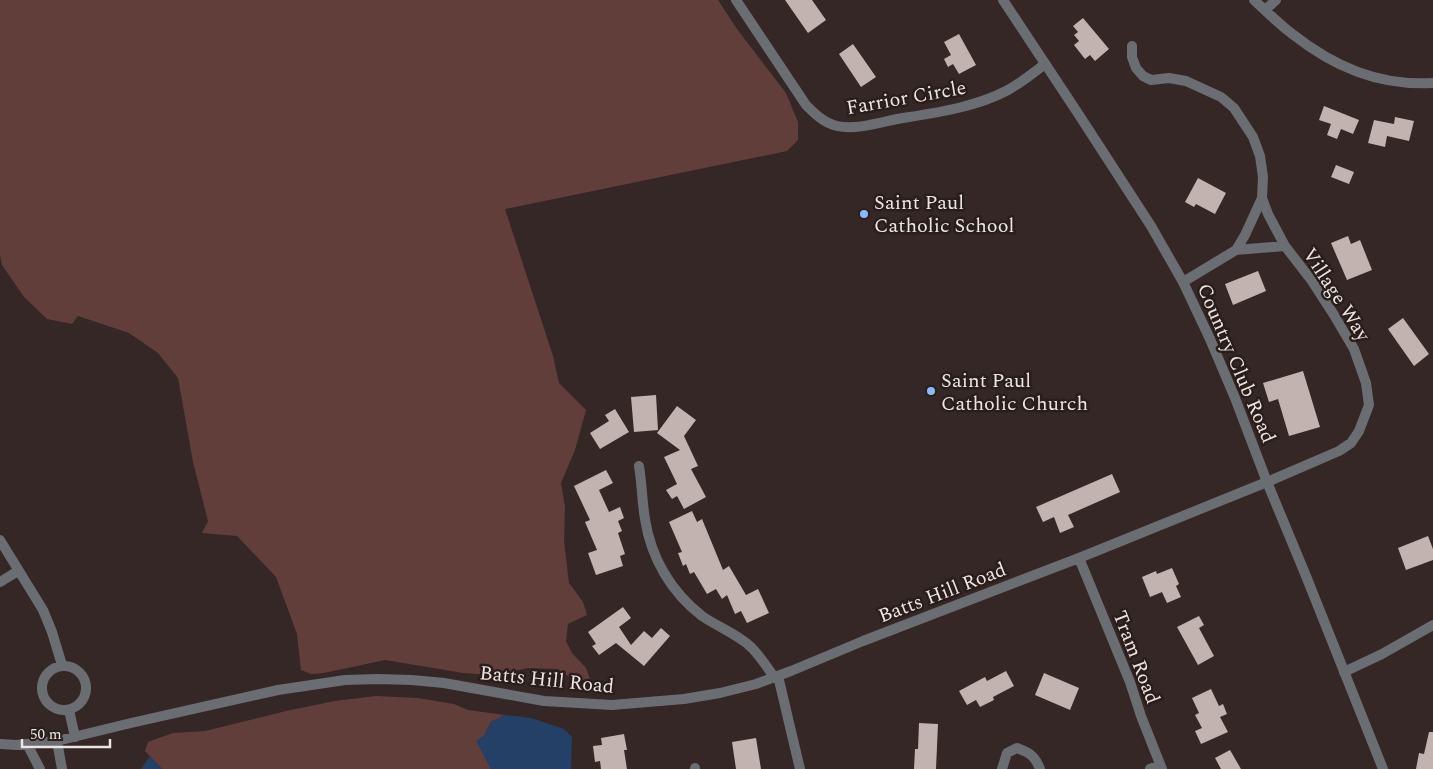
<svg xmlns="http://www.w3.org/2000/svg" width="1433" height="769" viewBox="0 0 1433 769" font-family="Spectral,serif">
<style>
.green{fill:#623e3a}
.water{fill:#254066}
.building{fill:#c2b2b0}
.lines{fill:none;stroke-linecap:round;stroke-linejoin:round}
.minor{stroke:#6a6d72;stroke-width:10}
.tertiary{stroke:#6a6d72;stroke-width:10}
.poi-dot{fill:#8abafc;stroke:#2a1e1c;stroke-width:2}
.labels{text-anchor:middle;stroke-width:5;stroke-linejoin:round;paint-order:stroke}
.street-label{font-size:20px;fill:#ece4e2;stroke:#2a1e1c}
.poi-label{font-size:20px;fill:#ece4e2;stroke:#2a1e1c;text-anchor:start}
</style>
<rect width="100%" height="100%" fill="#342726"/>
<path class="green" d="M0,0H718L737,29L786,93L798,122V140L787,151L505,209L553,356L559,383L586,410L575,450L561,483L565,507L564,541L569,583L583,602L587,615L568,624L566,641L572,653L586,668L591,682L573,679L557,669L528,668L492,675L463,673L385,660L324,673L311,674L301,670L297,634L276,577L237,536L202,533L208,521L193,462L178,378L158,353L129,333L78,316L72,324L47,319L24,297L2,265L0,255Z
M376,696L418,698L454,704L468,710L505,715L491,722L484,736L477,741L491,769H162L145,751L148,742L173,733L205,731L286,711L335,701Z"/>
<path class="water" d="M505,715L531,718L564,729L572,737L571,769H491L476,741L484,736L491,722Z
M150,756L162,769H141Z"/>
<path class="building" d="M785,0H812L826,20L808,33Z
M1083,18L1109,49L1095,61L1090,55L1085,59L1074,45L1079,41L1074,35L1078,32L1073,26Z
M959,34L976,65L959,74L953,64L948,67L944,59L951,55L944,42Z
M853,44L876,77L861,87L839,54Z
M1324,106L1359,120L1353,134L1341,129L1337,139L1327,135L1331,124L1319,120Z
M1395,117L1414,121L1409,141L1387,136L1385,147L1368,143L1374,120L1394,124Z
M1336,165L1354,172L1349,184L1331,177Z
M1198,178L1226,193L1215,214L1196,204L1194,207L1185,202Z
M1348,236L1351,244L1360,240L1372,270L1347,280L1331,243Z
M1258,271L1266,291L1233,305L1225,284Z
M1403,318L1429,354L1414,366L1388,329Z
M1303,371L1320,427L1289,436L1278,399L1269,402L1263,383Z
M656,395L658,430L634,432L631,397Z
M677,406L696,420L684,436L698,466L691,469L706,497L684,509L677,496L672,499L666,490L677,484L664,457L680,450L657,433Z
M615,409L629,432L600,449L590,433L609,421L605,415Z
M606,470L613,483L599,490L609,512L620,507L624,518L618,521L622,531L618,533L625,554L620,556L623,566L596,575L588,553L597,550L585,522L590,520L574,486Z
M1112,474L1120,492L1068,515L1074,527L1060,533L1054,517L1043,522L1036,507Z
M692,511L697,522L702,519L723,570L729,566L746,595L758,589L769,613L747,623L741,611L735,614L727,595L722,599L716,589L707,594L694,572L690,574L686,564L683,566L678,553L682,552L669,522Z
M1428,536L1433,549V560L1406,570L1398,548Z
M1172,568L1179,584L1176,586L1181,597L1167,603L1162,592L1150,597L1142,577L1156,571L1157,574Z
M623,607L631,618L619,627L631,645L644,631L652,638L661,628L670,636L644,666L616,643L599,655L592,646L596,644L588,632Z
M1199,616L1204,625L1199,628L1214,656L1198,665L1177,627Z
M1006,671L1014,686L993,697L994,700L980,707L976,700L967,705L959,691L985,677L987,681Z
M1044,673L1079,688L1070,710L1035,695Z
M1211,689L1219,706L1223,704L1227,714L1220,717L1228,732L1201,744L1195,731L1202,728L1195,715L1199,713L1192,698Z
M919,723L938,724L936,769H914L915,749H918Z
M1429,732H1433V769H1416L1419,753L1424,754Z
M624,734L627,750H624L627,769H601L600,761L595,762L593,746L602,745L601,738Z
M756,738L761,769H736L732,742Z
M1230,750L1241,769H1221L1215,758Z"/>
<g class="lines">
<path class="minor" d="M736,0L806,105C815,114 824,123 837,126C856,130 878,123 897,119C934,113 974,108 1008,90C1021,83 1033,73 1045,64
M1254,0C1266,11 1278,23 1291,33C1334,67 1378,86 1433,83
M1265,10L1276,0
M1236,250L1285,246
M1183,282L1236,250L1245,235L1262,198
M639,466C642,484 642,502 645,519C651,558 671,592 702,616C718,627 737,634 751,647C760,656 767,667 774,677
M0,540L43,610L52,632L62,665
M1079,558L1130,682L1141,716L1162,769
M0,582L18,571
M42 688a22 22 0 1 1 44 0a22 22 0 1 1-44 0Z
M1344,672L1382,654L1433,625
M778,676L800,769
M69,710L75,737
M57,741L62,769
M0,744L17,745L57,741L131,723L278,690L345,680L378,679L412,680L444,683L544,701L612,705L684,699L720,693L756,684L791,671L863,641L1079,558L1267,482L1339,451L1351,443L1359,431L1369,405L1366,383L1354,349L1334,315L1312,281L1285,246L1268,214L1262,198L1263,177L1260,156L1253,137L1234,108L1221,97L1186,81L1169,78L1151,80L1143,76L1136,68L1132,57V46
M27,744L40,769
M695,768V769
M1002,769L1007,753L1017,748C1030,753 1035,756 1040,769
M1150,769L1160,765"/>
<path class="tertiary" d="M1003,0L1081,118L1151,226L1183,282L1210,339L1235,398L1267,482L1306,576L1383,769"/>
</g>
<g class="poi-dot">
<circle cx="864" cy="214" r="5"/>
<circle cx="931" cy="391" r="5"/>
</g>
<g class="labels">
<g class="street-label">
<text transform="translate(906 97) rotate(-10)" y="7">Farrior Circle</text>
<text transform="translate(1337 294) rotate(57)" y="7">Village Way</text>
<text transform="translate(1237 363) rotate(67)" y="7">Country Club Road</text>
<text transform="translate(942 592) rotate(-21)" y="7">Batts Hill Road</text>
<text transform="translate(1137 657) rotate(69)" y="7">Tram Road</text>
<text transform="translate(547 679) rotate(6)" y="7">Batts Hill Road</text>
</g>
<g class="poi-label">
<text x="874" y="209">Saint Paul<tspan x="874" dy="23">Catholic School</tspan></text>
<text x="941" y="387">Saint Paul<tspan x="941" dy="23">Catholic Church</tspan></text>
</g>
</g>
<path d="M22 739v8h88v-8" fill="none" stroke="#ece4e2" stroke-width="2.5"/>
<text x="30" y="739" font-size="15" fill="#ece4e2" stroke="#2a1e1c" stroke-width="4" paint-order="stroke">50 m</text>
</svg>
